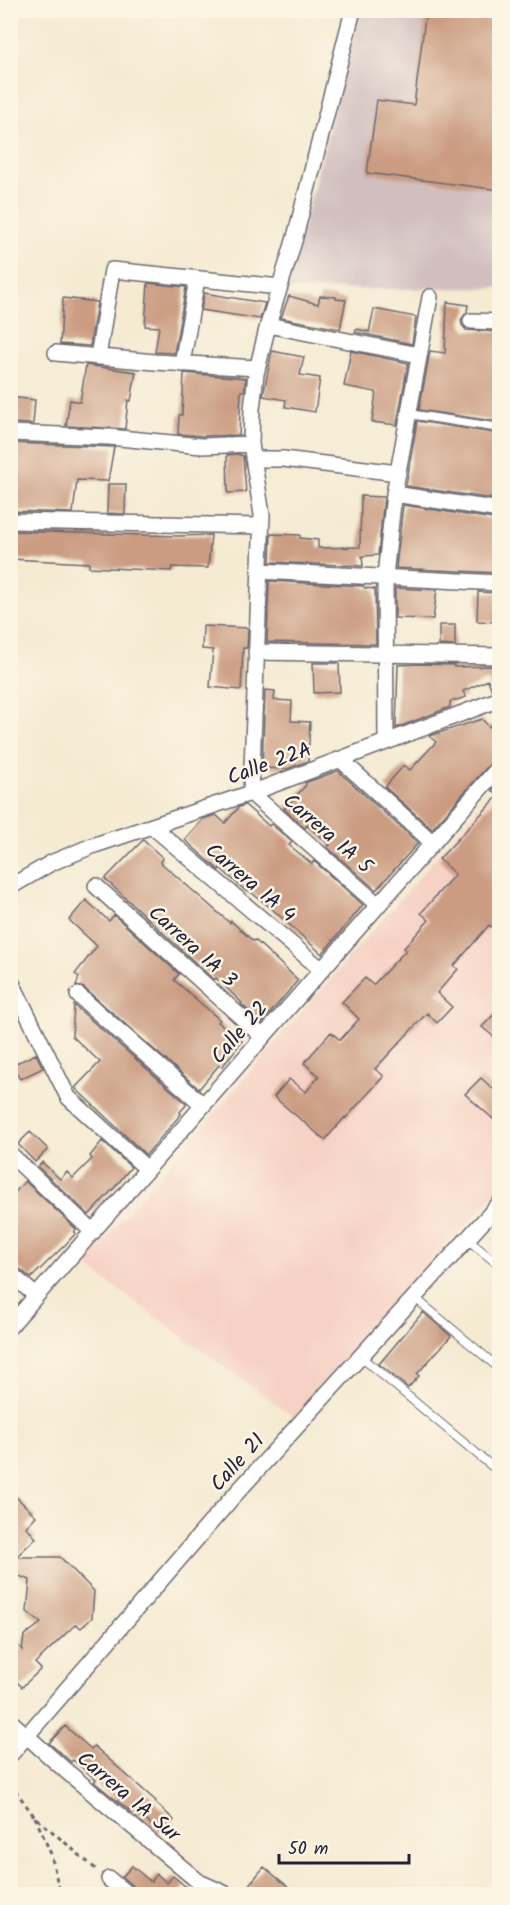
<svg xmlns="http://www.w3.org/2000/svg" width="510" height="1905" viewBox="0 0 510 1905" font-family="Kalam,sans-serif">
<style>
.built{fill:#f6d1c5}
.industrial{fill:#d1bfbf}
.building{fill:#cb9c82}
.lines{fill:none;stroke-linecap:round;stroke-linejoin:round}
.service-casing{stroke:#6c6870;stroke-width:10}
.minor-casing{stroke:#6c6870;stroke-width:18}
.path{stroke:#6c6870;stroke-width:3;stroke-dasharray:4.5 4.5;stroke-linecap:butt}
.service{stroke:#fff;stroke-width:8}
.minor{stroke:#fff;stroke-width:15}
.labels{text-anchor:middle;stroke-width:5;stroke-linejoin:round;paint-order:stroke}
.street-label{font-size:21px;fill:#22223b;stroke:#fcf5e5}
</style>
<rect width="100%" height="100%" fill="#fcf5e5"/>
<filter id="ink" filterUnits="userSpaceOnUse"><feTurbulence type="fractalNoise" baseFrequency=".0167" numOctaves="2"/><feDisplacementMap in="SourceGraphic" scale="12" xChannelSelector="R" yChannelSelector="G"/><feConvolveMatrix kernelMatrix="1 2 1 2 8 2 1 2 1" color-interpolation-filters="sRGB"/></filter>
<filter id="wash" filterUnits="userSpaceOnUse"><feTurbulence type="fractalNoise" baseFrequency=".008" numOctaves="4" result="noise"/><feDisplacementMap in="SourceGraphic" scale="24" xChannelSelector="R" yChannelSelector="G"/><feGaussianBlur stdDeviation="1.35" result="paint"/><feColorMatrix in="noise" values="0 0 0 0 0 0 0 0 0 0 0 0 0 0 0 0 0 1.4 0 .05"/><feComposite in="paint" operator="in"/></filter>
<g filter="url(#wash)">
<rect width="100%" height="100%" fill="#f5ebd3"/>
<path class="built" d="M499,785V1189L295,1418L83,1264Z"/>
<path class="industrial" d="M360,11H499V288L287,290Z"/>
<g id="blocks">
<path class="building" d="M426,10H500V190L367,173L377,100L414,105Z
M148,283L186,287L174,353L155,352L159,327L145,326Z
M204,293L265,303L260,319L201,310Z
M289,296L318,304L320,296L336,297V299L346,300L340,329L281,318Z
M63,298L97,302L90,346L60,344Z
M447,302L468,305L467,312L461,320L462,325L466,330L500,332V422L419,410L430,351L445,353Z
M374,309L416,317L412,344L355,332L356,329L369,332Z
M272,351L304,357L300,375L320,378L315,412L285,407L286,400L263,396Z
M351,351L408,363L397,425L372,422L376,392L344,386Z
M86,365L136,372L131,401L128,400L125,429L66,426L70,400L80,402Z
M184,373L246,378L244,391H241L239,435L202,436L178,434L179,415H182Z
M10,397L35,400L33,424L10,423Z
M417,421L500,434V500L406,486Z
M11,443L114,447L108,481L77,480L73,513L10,511Z
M238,454L243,456L246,492L228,493L227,455Z
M108,484H126L125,514L107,513Z
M361,496L384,497L378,555L362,556L363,566L270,562L271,534L300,535V538L318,540V548L360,547Z
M403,505L500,520V573L396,568Z
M10,531L176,536L211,535L208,568L172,567L171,571L89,567V563L10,559Z
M269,581L363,586L365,588L375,589L376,644L267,642Z
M395,588L437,590L433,619L395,618Z
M478,592L498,593L497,622L477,621Z
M439,625H455V646L439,645Z
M203,626L248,628L247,648H243L241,690L210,687L213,650L202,649Z
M313,663H339L340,692L314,693Z
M422,664L454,665V667L500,666V690L492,691L488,680L463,691L466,697L450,702V707L396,728L398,665Z
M265,690L275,691L274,700L292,701L291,721L310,722L308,761L287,769L262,768Z
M500,715V757L493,760L432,829L385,787L404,765L410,770L436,742L429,736L482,719L489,727Z
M338,771L418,843L376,890L327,847L330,845L307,825L305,828L284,809L306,785L305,783Z
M500,781V918L491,927L489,925L454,966L458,969L437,993L452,1007L437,1023L427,1013L375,1069L384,1076L346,1118L345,1117L325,1140L274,1097L289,1079L306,1092L319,1076L304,1063L331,1032L340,1040L359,1019L342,1002L365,978L373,985L406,950L404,948L429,920L421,913L455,874L439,859L498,796L492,790Z
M245,805L269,826L271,824L292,842L289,845L312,864L314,861L363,905L322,954L272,909L248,890L247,892L220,868L219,870L185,840L203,819L216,815L225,823L239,807Z
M143,840L163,858L160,862L183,882L230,923L231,921L253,941L255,940L298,980L262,1023L241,1004L242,1003L216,978L214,980L105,879Z
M86,900L109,921L114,915L179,974L174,980L220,1020L218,1022L242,1041L222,1067L219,1065L199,1089L84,988L76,986L79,977L75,974L97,946L69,920Z
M74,1005L187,1104L180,1112L181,1114L146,1155L75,1088L100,1062L72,1036Z
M500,1008V1042L482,1027Z
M36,1054L43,1068L20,1079L12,1065Z
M481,1078L500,1095V1125L465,1094Z
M30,1132L48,1149L35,1162L18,1144Z
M102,1141L131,1167L115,1187L89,1215L38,1167L42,1162L60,1179L67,1172L73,1178L92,1159L90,1156Z
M25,1181L76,1229L74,1232L76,1233L65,1245L31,1278L16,1266L10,1263V1198Z
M423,1312L451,1336L417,1374L419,1376L408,1388L379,1364Z
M10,1491L36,1516L26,1527L36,1538L16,1557H60L94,1591L92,1618L81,1628L76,1624L35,1663L41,1669L22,1687L10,1675V1636L22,1650L24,1636L41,1623L27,1612L30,1580L16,1575L15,1568L10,1565Z
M65,1726L91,1749L94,1746L156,1801L155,1802L174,1820L162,1833L132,1809L130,1811L94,1782L96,1780L73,1760L71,1762L49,1743Z
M132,1866L151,1882L157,1874L167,1883L173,1876L185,1886L179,1893L180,1894H137L134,1887L122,1877Z
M264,1867L297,1894H258L248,1886Z"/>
</g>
</g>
<g filter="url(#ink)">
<use href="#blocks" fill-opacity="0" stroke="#6c6870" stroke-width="1.5"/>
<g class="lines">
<defs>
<path id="service" d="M409,414L500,428
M467,1239L500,1266
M414,1297L500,1369
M361,1357L500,1473"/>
<path id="minor" d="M353,10L294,241L268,325L256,374L252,409L251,444L262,515L251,793L378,905
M471,321L500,322
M268,325L419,355
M56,353L155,362L257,368
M98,357L112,270L280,287
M182,364L197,279
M10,433L109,437L202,446L251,444
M253,459H283L398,473
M394,494L500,510
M10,521L261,526
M259,571L500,583
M256,652L500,656
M386,742L385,576L389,540L394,494L430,297
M341,760L433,843
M153,827L322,970
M96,886L263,1037
M10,887L51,863L92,846L251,793L500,699
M10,979L68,1097L147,1169
M78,995L203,1105
M10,1154L93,1232
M10,1273L36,1296
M10,1326L500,766
M10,1721L65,1770L199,1882L226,1894
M10,1755L231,1499L500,1203
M109,1879L127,1894"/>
</defs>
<use href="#service" class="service-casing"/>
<use href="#minor" class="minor-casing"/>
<path class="path" d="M10,1783L34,1816L98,1871
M35,1817L51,1854L60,1894"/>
<use href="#service" class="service"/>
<use href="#minor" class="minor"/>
</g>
</g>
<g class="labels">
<g class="street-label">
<text transform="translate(269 763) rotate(-20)" y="7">Calle 22A</text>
<text transform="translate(328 833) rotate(41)" y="7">Carrera 1A 5</text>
<text transform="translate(251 882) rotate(40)" y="7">Carrera 1A 4</text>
<text transform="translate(193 946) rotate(42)" y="7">Carrera 1A 3</text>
<text transform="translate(239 1032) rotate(-49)" y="7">Calle 22</text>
<text transform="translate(237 1462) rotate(-48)" y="7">Calle 21</text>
<text transform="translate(129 1796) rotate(40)" y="7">Carrera 1A Sur</text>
</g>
</g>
<rect width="510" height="1905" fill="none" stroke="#fcf5e5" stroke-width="36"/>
<path d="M279 1854v9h130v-9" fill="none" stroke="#22223b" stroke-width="3"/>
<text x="288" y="1854" font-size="18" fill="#22223b" stroke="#fcf5e5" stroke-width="4.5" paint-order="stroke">50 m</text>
</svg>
